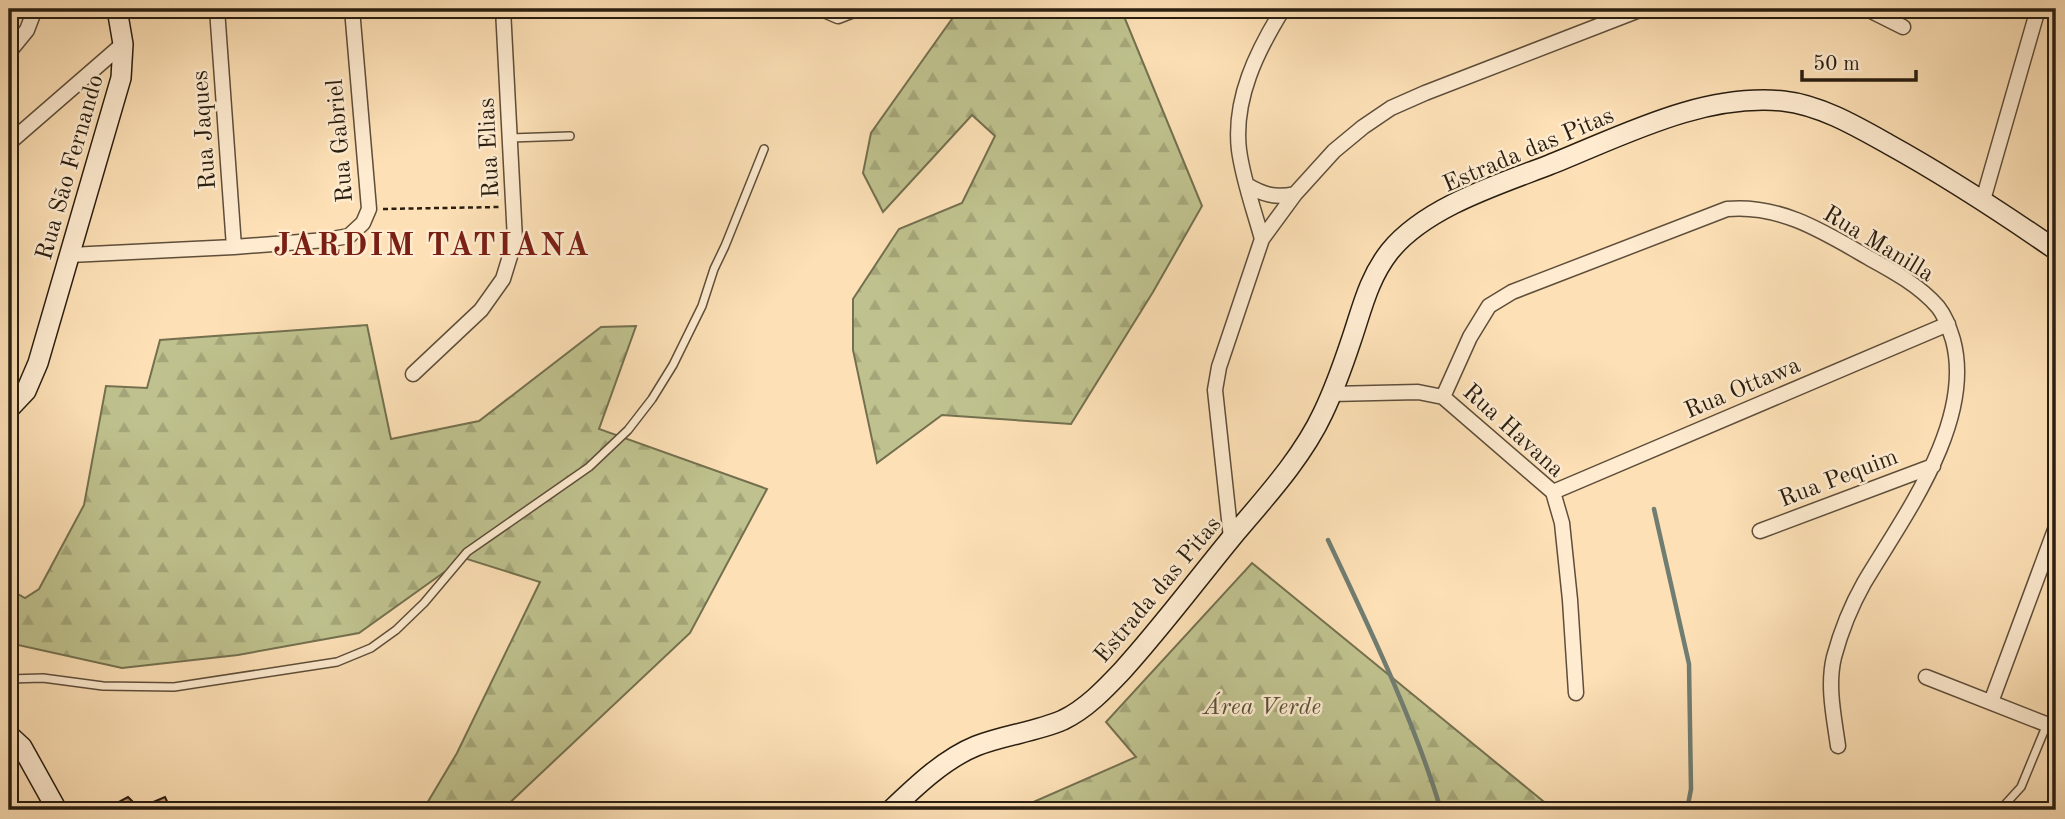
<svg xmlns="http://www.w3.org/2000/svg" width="2065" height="819" viewBox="0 0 2065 819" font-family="'Old Standard TT',serif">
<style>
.forest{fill:url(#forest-firs);stroke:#74704f;stroke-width:2}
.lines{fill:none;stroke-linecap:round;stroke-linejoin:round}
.stream{stroke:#707d71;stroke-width:4.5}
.building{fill:url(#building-back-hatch);stroke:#291e10;stroke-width:2}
.service-casing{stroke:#5e4e3a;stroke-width:10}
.minor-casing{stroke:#5e4e3a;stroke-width:17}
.secondary-casing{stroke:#291e10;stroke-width:22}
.path{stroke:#291e10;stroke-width:2.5;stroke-dasharray:5 3.5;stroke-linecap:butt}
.service{stroke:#feebd0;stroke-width:7}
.minor{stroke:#feebd0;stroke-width:14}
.secondary{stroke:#feebd0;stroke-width:19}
.labels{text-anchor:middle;stroke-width:5;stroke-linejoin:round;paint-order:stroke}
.street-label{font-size:24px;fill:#291e10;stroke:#feebd0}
.park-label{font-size:24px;font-style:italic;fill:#564f36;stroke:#feebd0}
.district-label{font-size:32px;font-weight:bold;letter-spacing:2px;fill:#7a1f14;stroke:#feebd0}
</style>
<defs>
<pattern id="forest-firs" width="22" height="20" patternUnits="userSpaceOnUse" patternTransform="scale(1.75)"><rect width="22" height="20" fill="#bfc28e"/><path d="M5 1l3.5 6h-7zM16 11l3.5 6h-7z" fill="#a4a679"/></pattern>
<pattern id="building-back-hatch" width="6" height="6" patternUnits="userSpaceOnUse" patternTransform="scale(1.75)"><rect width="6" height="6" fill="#db9971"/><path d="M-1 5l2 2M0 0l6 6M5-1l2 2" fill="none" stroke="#b27c5b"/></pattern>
</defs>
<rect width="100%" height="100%" fill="#fde0b6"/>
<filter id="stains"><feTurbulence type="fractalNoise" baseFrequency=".00286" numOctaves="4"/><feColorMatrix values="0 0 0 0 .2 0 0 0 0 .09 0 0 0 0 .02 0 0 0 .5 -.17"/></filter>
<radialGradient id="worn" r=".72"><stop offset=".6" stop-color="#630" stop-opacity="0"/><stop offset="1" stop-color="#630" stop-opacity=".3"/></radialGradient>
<path class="forest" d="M959,9H1121L1202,206L1153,292L1071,424L942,415L877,463L853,350V299L899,229L962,203L995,136L972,115L883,212L863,173L871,133Z
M367,325L391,439L479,421L601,327L636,326L599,429L767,489L690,633L502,810H423L457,753L540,582L464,558L359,633L238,655L122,668L9,643V589L25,598L39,589L84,505L106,386L147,388L160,340Z
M1252,563L1554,810H1015L1136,757L1106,722Z"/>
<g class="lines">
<path class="stream" d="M1654,509L1689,664L1691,789L1687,810
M1328,540C1369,627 1413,718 1441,810"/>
</g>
<path class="building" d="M128,797L139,808L165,797L171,810H104Z"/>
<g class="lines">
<defs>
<path id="service" d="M510,138L570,136
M9,679L43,678L103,686L174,687L337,662L371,648L396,630L424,603L467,552L589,467L628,430L652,399L673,365L702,306L714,269L725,246L764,149
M9,755L23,756
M2000,810L2021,787L2047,724"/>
<path id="minor" d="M217,9L234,247
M666,9L668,10
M822,9L838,16L856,9
M1867,9L1903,27
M9,52L27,30L35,9
M9,143L123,44
M1247,185C1264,195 1275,198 1295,194
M1983,200L2038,9
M1262,239C1254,210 1243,180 1239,150C1233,99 1257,51 1283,9
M70,255L234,247L326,240L349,236L363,223L369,209L352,9
M413,374L481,310L503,279L515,240L503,9
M1331,394L1418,392L1443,397L1553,492L1562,523L1570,600L1576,693
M1443,397L1470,337L1489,306L1512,292L1727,209C1780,204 1824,232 1869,258C1893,271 1920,286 1938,307C1946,317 1949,328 1953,340C1975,422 1903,517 1864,583C1851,606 1841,631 1834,657C1827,686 1834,717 1838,746
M1553,492L1948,324
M1760,531L1933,466
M1231,538L1215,390L1219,367L1262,239L1295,194L1334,151L1363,127L1391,108L1425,93L1642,9
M1926,677L2056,728
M1991,702L2056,527"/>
<path id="secondary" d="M9,409L26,391L38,363L121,78L123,44L117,9
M9,735L22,747L57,810
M891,810C915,787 944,759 976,746C1004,735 1035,732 1063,720C1086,709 1105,689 1122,671C1161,628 1196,581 1233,536C1265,498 1302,458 1323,413C1334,390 1343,365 1351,341C1362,309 1368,279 1390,251C1426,207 1497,185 1549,165C1622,136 1702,93 1783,101C1820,105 1856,126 1888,144C1946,176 2001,212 2056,250"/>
</defs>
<use href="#service" class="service-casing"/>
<use href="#minor" class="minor-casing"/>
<use href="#secondary" class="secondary-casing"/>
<path class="path" d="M383,209L499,207"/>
<use href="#service" class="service"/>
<use href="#minor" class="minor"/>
<use href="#secondary" class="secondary"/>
</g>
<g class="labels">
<g class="street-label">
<text transform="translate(203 130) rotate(-94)" y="8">Rua Jaques</text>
<text transform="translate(339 141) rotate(-95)" y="8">Rua Gabriel</text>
<text transform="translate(488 148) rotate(-93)" y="8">Rua Elias</text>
<text transform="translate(1528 149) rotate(-23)" y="8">Estrada das Pitas</text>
<text transform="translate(69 167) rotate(-74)" y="8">Rua São Fernando</text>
<text transform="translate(1879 243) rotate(31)" y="8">Rua Manilla</text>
<text transform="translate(1742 387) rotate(-23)" y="8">Rua Ottawa</text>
<text transform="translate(1514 430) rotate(42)" y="8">Rua Havana</text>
<text transform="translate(1838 477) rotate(-21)" y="8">Rua Pequim</text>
<text transform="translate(1157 589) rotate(-50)" y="8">Estrada das Pitas</text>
</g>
<g class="park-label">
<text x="1262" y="714">Área Verde</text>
</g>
<g class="district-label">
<text x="432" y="255">JARDIM TATIANA</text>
</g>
</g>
<rect width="2065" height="819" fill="none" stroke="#fde0b6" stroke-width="35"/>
<rect x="10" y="10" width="2044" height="798" fill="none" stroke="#291e10" stroke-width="3.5"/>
<rect x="18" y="18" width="2030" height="784" fill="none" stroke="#291e10" stroke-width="2"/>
<path d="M1802 70v10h114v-10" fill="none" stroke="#291e10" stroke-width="3.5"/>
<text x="1813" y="70" font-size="21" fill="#291e10" stroke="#feebd0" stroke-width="5" paint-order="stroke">50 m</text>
<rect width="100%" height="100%" filter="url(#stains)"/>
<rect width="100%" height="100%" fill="url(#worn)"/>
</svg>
